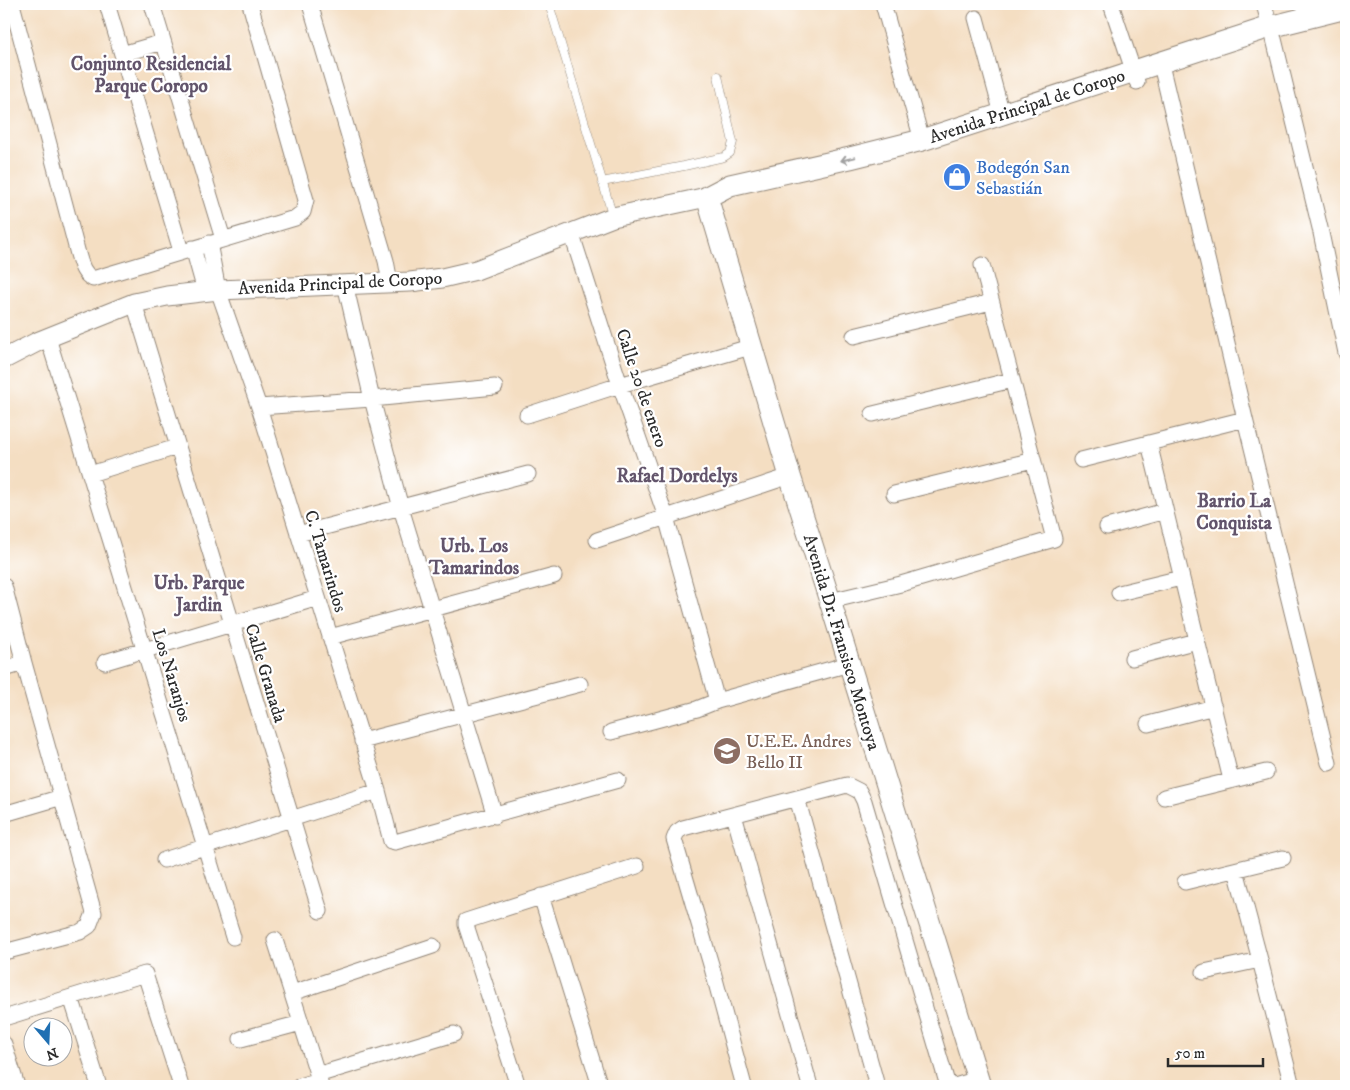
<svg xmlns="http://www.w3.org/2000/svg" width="1350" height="1090" viewBox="0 0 1350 1090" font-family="'IM FELL DW Pica',serif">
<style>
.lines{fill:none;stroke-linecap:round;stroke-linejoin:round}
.service-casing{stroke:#908476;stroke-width:9}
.minor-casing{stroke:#908476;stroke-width:17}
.tertiary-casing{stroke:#908476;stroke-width:21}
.secondary-casing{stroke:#908476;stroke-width:23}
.service{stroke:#fff;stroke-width:8}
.minor{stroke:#fff;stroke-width:15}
.tertiary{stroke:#fff;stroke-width:19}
.secondary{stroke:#fff;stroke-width:21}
.oneway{stroke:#a0a0a0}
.labels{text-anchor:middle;stroke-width:4.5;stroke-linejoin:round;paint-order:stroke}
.street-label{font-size:18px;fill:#2b2b2b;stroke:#fff}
.shop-label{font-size:18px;fill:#366cbe;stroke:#fff;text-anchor:start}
.education-label{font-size:18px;fill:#785e54;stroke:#fff;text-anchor:start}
.neighbourhood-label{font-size:19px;font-weight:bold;fill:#62546b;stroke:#fff}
</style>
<rect width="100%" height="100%" fill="#fff"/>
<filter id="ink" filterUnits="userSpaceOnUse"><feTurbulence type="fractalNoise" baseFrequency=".02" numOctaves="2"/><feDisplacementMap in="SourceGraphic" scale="10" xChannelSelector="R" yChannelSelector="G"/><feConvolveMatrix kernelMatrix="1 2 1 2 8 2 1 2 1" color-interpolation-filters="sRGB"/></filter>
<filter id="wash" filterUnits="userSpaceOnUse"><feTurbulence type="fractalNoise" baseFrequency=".0096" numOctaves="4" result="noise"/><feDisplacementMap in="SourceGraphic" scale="20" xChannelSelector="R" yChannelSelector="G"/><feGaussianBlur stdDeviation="1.12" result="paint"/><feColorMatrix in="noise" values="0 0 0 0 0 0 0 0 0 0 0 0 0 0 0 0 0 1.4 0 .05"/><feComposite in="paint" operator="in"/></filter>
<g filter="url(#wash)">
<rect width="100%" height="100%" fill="#f4dec2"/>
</g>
<g filter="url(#ink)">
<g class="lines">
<defs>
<path id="service" d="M549,4L613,217
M602,182L684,166L724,157L730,153L733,142L718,76"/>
<path id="minor" d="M12,4L78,254C81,264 83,274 93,279L295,218L303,212L306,200L250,4
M107,4L181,251
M152,4L223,239
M310,4L386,261L390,282
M883,4L922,140
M1111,4L1137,82
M1264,4L1270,27
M976,18L1002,114
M1274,39L1320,228L1346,353
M122,54L163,42
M1163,73L1245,419L1329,763
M571,232L620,385L666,517L717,701
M209,243L218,290L259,407L378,791L391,841L395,842L618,780
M193,248L205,291
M345,284L372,399L401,508L495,816
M134,303L320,911
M854,336L991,302
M48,338L233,937
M259,407L372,399L495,387
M873,414L1012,380
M527,415L620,385L750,347
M1149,443L1231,780
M1081,460L1245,419
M90,474L177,447
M894,494L1033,460
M1107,527L1165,511
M298,534L528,474
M597,540L790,476
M4,586L24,663L94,913L89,926L80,932L4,952
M1119,593L1181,578
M830,601L901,584L1054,539L982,265
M330,637L554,576
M1132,658L1197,641
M105,662L318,598
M4,669L24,663
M1148,724L1214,707
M611,732L697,709L717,701L849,664
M362,741L580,684
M1164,797L1266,772
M797,798L877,1086
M4,814L62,797
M734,815L810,1086
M164,860L378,791
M1236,870L1260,960L1292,1086
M1185,882L1283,858
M541,896L600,1086
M275,940L321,1086
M1204,972L1260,960
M292,993L433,946
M71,997L99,1086
M4,1018L145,974L181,1086
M241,1039L301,1023
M4,1044L17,1086
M317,1075L454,1034
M300,1086L319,1080
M518,1086L466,925V921L637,866
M744,1086L712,968L674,839L677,832L683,828L847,785L859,791L864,801L948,1086
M955,1086L978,1079"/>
<path id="tertiary" d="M4,359L37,342L134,303L167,296L218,290L410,282L442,278L476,270L613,217L707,197"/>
<path id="secondary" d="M707,197L790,476L830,601L980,1086
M707,197L730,185L850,158L922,140L1270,27L1346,8"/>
</defs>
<use href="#service" class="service-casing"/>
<use href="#minor" class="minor-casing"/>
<use href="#tertiary" class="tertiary-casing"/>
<use href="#secondary" class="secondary-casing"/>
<use href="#service" class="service"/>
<use href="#minor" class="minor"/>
<use href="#tertiary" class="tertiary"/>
<use href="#secondary" class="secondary"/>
</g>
<defs><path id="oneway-shaft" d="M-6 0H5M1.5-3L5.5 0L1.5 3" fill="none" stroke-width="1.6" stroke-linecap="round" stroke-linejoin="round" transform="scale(1.25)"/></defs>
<use class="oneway" href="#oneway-shaft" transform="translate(848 159) rotate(167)"/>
</g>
<defs>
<symbol id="shop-disc" viewBox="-11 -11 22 22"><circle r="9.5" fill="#3f7fe0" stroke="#fff"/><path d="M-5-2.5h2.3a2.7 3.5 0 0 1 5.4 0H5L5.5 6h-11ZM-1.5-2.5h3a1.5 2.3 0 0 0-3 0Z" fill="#fff"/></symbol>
<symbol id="school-disc" viewBox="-11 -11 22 22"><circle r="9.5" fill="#8d6e63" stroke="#fff"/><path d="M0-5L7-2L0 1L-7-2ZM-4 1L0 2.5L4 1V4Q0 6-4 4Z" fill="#fff"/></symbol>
</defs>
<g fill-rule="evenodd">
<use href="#shop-disc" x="941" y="161" width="32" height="32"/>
<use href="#school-disc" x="711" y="735" width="32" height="32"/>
</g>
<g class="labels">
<g class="street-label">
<text transform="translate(1027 106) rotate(-18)" y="6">Avenida Principal de Coropo</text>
<text transform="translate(340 283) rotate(-3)" y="6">Avenida Principal de Coropo</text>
<text transform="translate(642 388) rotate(71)" y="6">Calle 20 de enero</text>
<text transform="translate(326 561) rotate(73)" y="6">C. Tamarindos</text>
<text transform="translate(842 642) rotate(73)" y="6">Avenida Dr. Fransisco Montoya</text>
<text transform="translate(266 673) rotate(73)" y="6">Calle Granada</text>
<text transform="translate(172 675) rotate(73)" y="6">Los Naranjos</text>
</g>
<g class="shop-label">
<text x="976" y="173">Bodegón San<tspan x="976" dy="21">Sebastián</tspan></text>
</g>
<g class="education-label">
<text x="746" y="747">U.E.E. Andres<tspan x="746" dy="21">Bello II</tspan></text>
</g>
<g class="neighbourhood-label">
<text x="151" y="70">Conjunto Residencial<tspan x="151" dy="22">Parque Coropo</tspan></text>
<text x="677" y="482">Rafael Dordelys</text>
<text x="1234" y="507">Barrio La<tspan x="1234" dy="22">Conquista</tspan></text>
<text x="474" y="552">Urb. Los<tspan x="474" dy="22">Tamarindos</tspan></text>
<text x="199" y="589">Urb. Parque<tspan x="199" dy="22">Jardin</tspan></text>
</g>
</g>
<rect width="1350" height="1090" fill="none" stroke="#fff" stroke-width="20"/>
<g transform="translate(48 1042) rotate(161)"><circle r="24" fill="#ffffff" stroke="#aaaaaa"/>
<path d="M0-4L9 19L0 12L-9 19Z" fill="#1f6fb2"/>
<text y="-8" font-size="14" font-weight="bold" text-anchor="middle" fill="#2b2b2b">N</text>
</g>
<path d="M1168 1058v8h95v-8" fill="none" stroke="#2b2b2b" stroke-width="2.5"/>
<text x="1175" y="1058" font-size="15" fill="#2b2b2b" stroke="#ffffff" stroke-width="4" paint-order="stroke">50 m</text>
</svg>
